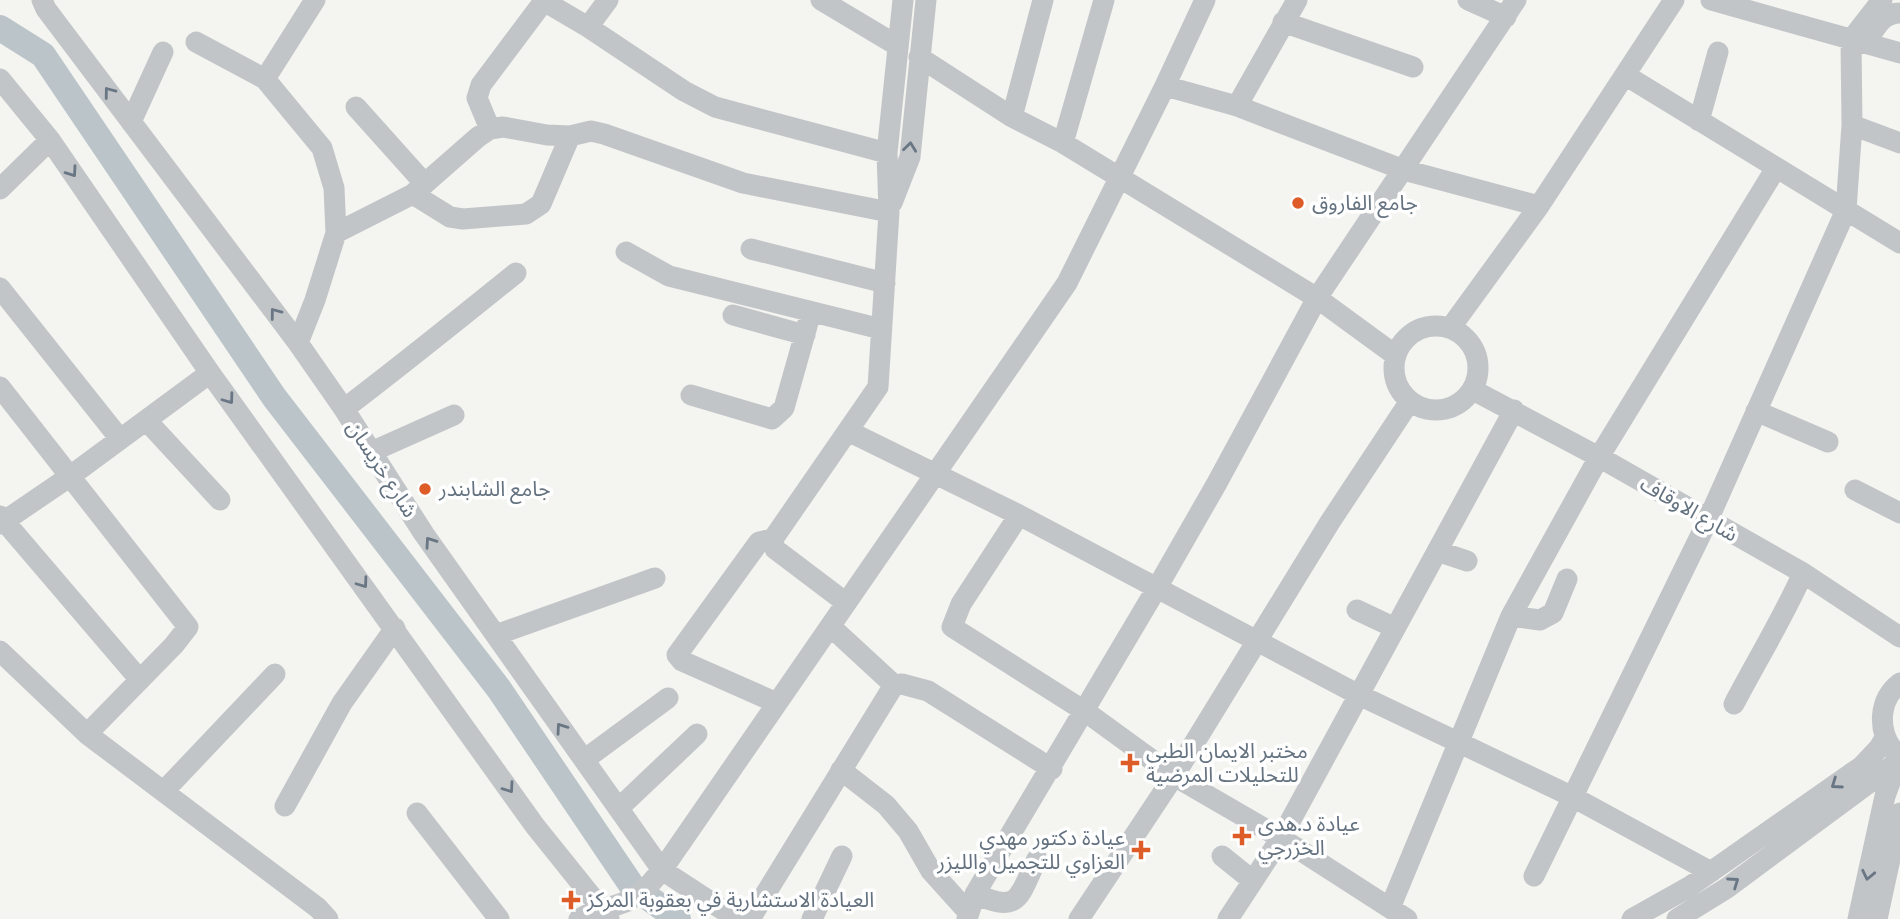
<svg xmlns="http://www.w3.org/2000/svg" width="1900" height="919" viewBox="0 0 1900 919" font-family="Overpass,'Noto Sans Arabic',sans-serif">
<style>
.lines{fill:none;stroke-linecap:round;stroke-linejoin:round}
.river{stroke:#bac4c9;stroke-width:26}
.minor{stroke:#c2c5c8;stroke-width:21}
.oneway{stroke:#697684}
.poi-dot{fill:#dd5c27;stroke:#fff;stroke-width:2.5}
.labels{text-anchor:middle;stroke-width:7;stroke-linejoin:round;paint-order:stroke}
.poi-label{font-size:21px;fill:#647280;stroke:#fff;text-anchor:start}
.street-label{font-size:21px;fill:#647280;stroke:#fff}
</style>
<rect width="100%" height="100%" fill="#f4f4f0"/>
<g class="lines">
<path class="river" d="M0,28L43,55L274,397L499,689L632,886L678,919"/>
<path class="minor" d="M42,0L46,9L298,343L344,409L424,534L662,870L737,919
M542,0L588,27L684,91L715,107L887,153
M821,0L898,46
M1468,0L1506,17
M1711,0L1900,53
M1283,22L1413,67
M588,27L608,0
M1870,36C1878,24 1884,13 1900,13
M196,42L265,79L322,148L334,188L336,233L315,300L298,343
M919,57L1012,117L1063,143L1317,298L1395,355
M1625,75L1900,243
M0,79L50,140L210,373L535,826L609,918
M265,79L315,0
M1165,86L1237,106L1404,170L1539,206
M1237,106L1297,0
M356,107L425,184
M1012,117L1043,0
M1699,121L1718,52
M131,122L163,52
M1852,125L1900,143
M490,129L477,98L481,85L544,1
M1063,143L1104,0
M0,189L50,140
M413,194L450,217L463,219L526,214L541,204L570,136
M892,203L910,157L926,0
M336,233L413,194L478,137L490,129L503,127L547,135L570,136L591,131L604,134L743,183L889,212
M751,249L885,283
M626,252L669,276L881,329
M0,288L120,439
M733,315L805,335
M1394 368a42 42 0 1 1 84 0a42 42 0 1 1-84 0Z
M1451,327L1539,206L1674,0
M0,387L188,627L174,645L87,734
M1473,390L1599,457L1803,573L1900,637
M691,395L772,419L784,408L811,312
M344,409C402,365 459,319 516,273
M1756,411L1828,442
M146,420L220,500
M848,431L1019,515L1359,695L1571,796L1711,872
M371,452L454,415
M1855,490L1900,513
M1019,515L961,604L952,627L1086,712L1174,776L1281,838L1407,919
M0,516L140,680
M0,524L69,477L210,373
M773,539L775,549L845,602
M1437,551L1467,561
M1357,610L1395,628
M1511,616L1540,620L1553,613L1567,579
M830,626L894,685L902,684L928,691L1052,769
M496,635L655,578
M0,651L87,734L318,908L328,919
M777,703L682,661L677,655L759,542L773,539L878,387L889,212L887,153L903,0
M1734,704C1757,660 1783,618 1803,573
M1893,750C1877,729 1879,699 1900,683
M584,760L668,698
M841,770L886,805L908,831L931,871L968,912
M164,791L275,674
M285,806L342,703L395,628
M619,808L697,734
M417,813L499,919
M1222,856L1253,881
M1534,876L1708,520L1846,210L1852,125L1851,40L1882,0
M975,894C1021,914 1018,897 1037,859
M1390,908L1511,616L1599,457L1776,168
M579,919L600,908L614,906L628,901L649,885L662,870L1067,283L1165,86L1205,0
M750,919L894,685
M812,919L842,856
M967,919L975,894L1158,586L1217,483L1317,298L1516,0
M1079,919L1174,776L1330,522L1410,401
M1228,919L1281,838L1514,410
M1632,919L1689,887L1862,766L1879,748L1885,738
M1677,919L1727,888L1900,760
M1858,919L1885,796L1892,777L1899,765
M1877,919L1900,813"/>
</g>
<defs><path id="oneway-chevron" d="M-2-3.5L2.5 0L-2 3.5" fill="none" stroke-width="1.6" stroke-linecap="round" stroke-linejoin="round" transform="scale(1.75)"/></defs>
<g class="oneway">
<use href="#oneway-chevron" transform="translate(109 92) rotate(-127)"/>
<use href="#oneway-chevron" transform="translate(910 147) rotate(-83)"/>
<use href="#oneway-chevron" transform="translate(72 172) rotate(55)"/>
<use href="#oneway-chevron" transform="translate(275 313) rotate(-127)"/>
<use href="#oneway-chevron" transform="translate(229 399) rotate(54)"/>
<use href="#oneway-chevron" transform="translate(430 542) rotate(-125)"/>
<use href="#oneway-chevron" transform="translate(363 583) rotate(54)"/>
<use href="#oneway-chevron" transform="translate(561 728) rotate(-125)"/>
<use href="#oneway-chevron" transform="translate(1836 784) rotate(145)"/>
<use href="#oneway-chevron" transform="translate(509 788) rotate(55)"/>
<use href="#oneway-chevron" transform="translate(1868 875) rotate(102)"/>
<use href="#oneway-chevron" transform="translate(1734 882) rotate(-35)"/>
</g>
<g class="poi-dot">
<circle cx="1298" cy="203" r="7"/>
<circle cx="425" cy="489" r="7"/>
<path d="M1126.5 752.5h7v7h7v7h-7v7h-7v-7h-7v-7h7z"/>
<path d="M1238.5 825.5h7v7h7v7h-7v7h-7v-7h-7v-7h7z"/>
<path d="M1137.5 839.5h7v7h7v7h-7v7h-7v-7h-7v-7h7z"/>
<path d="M567.5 889.5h7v7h7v7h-7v7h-7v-7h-7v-7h7z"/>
</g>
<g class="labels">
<g class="poi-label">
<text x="1312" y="210">جامع الفاروق</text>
<text x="439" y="496">جامع الشابندر</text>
<text x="1146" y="758">مختبر الايمان الطبي<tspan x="1146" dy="24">للتحليلات المرضية</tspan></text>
<text x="1258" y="831">عيادة د.هدى<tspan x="1258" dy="24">الخزرجي</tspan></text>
<text x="1125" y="845" text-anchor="end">عيادة دكتور مهدي<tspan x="1125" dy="24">العزاوي للتجميل والليزر</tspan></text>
<text x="587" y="907">العيادة الاستشارية في بعقوبة المركز</text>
</g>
<g class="street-label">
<text transform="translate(382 469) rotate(57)" y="7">شارع خريسان</text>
<text transform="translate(1689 509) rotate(30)" y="7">شارع الاوقاف</text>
</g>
</g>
</svg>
